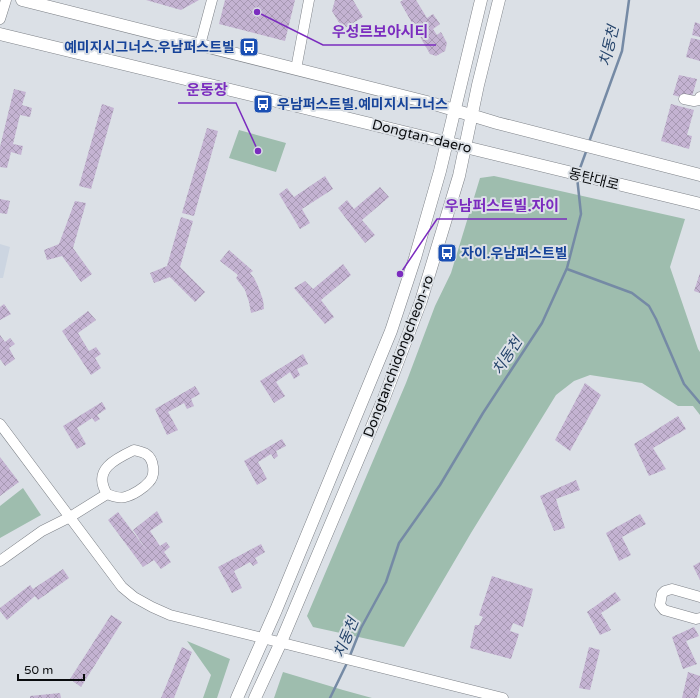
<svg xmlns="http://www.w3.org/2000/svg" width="700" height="698" viewBox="0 0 700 698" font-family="'Varela Round','Noto Sans KR',sans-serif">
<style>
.built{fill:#ccd5e1}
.park{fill:#9ebdae}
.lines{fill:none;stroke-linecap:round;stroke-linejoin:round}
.stream{stroke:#758aa5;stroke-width:2.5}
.building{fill:url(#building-cross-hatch)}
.minor-casing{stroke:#7e8288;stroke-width:11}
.major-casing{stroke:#7e8288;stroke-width:13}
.minor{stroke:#fff;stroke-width:10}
.major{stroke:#fff;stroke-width:12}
.labels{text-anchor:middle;stroke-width:4;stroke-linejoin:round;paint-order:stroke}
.transit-label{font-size:14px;font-weight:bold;fill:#164399;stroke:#dbe0e6;text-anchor:start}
.street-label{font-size:14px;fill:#0a0c0e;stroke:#dbe0e6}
.water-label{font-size:15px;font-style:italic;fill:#24436a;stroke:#dbe0e6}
.leader{fill:none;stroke:#7b2cbf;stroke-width:1.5}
.callout-dot{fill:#7b2cbf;stroke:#dbe0e6;stroke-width:1.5}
.callout-label{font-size:15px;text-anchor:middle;font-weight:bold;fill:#7b2cbf;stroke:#dbe0e6;stroke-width:4;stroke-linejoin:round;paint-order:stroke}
</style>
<defs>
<pattern id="building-cross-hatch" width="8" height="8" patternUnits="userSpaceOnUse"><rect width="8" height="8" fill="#c4b3d2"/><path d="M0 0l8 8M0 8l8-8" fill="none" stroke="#a799b3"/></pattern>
</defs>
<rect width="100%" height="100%" fill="#dbe0e6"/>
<path class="built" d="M0,244L10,247L3,278H0Z"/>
<path class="park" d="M239,130L286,143L276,172L229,158Z
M494,176L685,219L670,267L698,349L700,352V415L693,406H678L642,383L590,375L574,381L556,395L471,533L404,647L313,627L307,616L406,383L435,306L451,273L480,178Z
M23,488L41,515L0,538V506Z
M187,641L230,659L217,698H203L211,675Z
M283,672L343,690L372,698H274Z"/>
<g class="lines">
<path class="stream" d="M589,142L622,51L629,0
M579,171L587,149
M567,269L632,293L649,306L656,319L684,384L700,403
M349,658L361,628L386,582L399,543L440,485L483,413L542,323L567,268L581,214L577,177
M330,698L347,663"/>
</g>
<path class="building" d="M146,0H199L181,10Z
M225,0H295L285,41L219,24Z
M335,0H353L363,17L343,29L332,11Z
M403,0H416L427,18L433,14L440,24L433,29L437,35L441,32L447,43L445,51L436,56L430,54L400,2Z
M695,22L700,24V37L692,35Z
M691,38L700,40V61L686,57Z
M679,75L697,79L691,100L673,95Z
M14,89L26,92L22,105L32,108L30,117L20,115L13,144L23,146L21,155L11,152L7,168L0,167V147Z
M102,104L114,108L91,189L79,186Z
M671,104L694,110L687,135L692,136L689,149L661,141Z
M207,128L218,131L194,216L182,213Z
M325,176L333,189L302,209L310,223L300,229L279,194L287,188L294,197Z
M380,187L389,197L362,220L375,235L365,243L338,208L347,200L354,209Z
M0,199L10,201L7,214L0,213Z
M75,201L86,203L73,248L92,274L81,282L62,256L47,260L44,250L59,244Z
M181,217L193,221L180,267L205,292L195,302L170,277L154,283L150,273L167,266Z
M229,250L253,271L250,273L254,278L258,286L263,300L264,309L251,313L249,302L245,290L236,278L238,275L220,261Z
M343,264L351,275L321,300L334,317L325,324L294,288L305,281L313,289Z
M700,273V293L694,291Z
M4,304L11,314L0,320V307Z
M88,311L96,320L78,333L89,351L96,347L101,354L95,358L101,368L91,375L62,331Z
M0,335L5,342L10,338L15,344L9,348L15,359L5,366L0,359Z
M303,354L308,364L297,369L300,375L294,379L290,372L276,382L285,396L274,403L260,381Z
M585,383L601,395L570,451L555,440Z
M195,386L200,394L191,399L194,406L187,409L184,403L168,412L178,430L167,435L155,409Z
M102,402L106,409L97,415L100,419L95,422L92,418L77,428L86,444L77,449L63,426Z
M678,416L686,429L653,448L666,469L649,476L634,444Z
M282,439L286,446L276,451L278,456L274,459L271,454L258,462L267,479L257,485L244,461Z
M0,457L19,482L0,496Z
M576,480L580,490L556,499L565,528L554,531L540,496Z
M157,511L163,522L150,531L160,546L166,542L170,547L164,552L171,562L161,569L154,560L143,567L108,520L118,512L148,552L133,530Z
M640,514L646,524L622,537L631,555L619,561L606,533Z
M261,544L265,552L255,558L258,563L253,566L250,562L234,571L242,588L232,593L218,567Z
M700,562V580L693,566Z
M63,569L69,578L38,600L35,596L7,620L0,611V608L30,585L33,589Z
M492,576L533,589L523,627L513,623L510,631L519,634L511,659L470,648L475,625H479L483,617L479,615Z
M615,592L621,600L601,613L611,630L600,635L587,612Z
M111,615L122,622L81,687L70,679Z
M694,627L699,636L686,641L697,664L683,669L672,637Z
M182,647L192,652L174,698H161Z
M589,647L600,650L590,690L579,688Z
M688,672L700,676V685L697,698H682Z
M60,693L61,698H30V696Z"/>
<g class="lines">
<defs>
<path id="minor" d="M0,19L6,0
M200,45L212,0
M296,69L309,0
M684,99L694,101L699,100L700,97
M0,424L122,587L134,597L152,607L170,615L503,698
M0,561L42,531L70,517L107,494C113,496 119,499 125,497C133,495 144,488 149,482C156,475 154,459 146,454C143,452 137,451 134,450C115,459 92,470 107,494
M700,597L672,589L665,591L662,594L660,605L664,610L696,619L700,618"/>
<path id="major" d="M22,0L431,103L497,123L700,175
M0,34L700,204
M237,698L276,610L391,331L415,258L440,171L481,0
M255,698L281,642L384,398L421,301L459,176L478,85L499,0"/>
</defs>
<use href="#minor" class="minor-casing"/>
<use href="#major" class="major-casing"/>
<use href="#minor" class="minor"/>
<use href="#major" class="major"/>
</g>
<defs>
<symbol id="bus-square" viewBox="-11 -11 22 22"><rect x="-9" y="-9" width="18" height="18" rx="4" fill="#1a4fb4" stroke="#dbe0e6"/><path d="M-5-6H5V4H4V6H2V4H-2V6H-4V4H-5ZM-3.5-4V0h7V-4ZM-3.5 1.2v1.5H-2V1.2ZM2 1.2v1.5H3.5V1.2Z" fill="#fff"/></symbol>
</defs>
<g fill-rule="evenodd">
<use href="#bus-square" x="238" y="36" width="22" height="22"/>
<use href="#bus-square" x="252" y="93" width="22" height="22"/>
<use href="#bus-square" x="436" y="242" width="22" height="22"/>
</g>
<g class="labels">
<g class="transit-label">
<text x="235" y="52" text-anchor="end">예미지시그너스.우남퍼스트빌</text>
<text x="277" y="109">우남퍼스트빌.예미지시그너스</text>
<text x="461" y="258">자이.우남퍼스트빌</text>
</g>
<g class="street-label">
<text transform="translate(422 136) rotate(14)" y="5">Dongtan-daero</text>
<text transform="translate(594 179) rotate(14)" y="5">동탄대로</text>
<text transform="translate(398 356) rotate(-69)" y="5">Dongtanchidongcheon-ro</text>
</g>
<g class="water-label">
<text transform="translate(609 46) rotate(-77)" y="5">치동천</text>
<text transform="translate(507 356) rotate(-57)" y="5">치동천</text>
<text transform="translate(346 638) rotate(-67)" y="5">치동천</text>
</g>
</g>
<path class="leader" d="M257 12L323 45H436M258 151L236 103H178M400 274L437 219H567"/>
<g class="callout-dot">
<circle cx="257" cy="12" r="4"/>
<circle cx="258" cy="151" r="4"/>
<circle cx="400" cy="274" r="4"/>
</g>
<g class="callout-label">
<text x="380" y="37">우성르보아시티</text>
<text x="207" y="95">운동장</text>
<text x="502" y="211">우남퍼스트빌.자이</text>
</g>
<path d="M18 674v6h66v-6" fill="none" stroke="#0a0c0e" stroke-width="2"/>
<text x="24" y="674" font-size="12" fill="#0a0c0e" stroke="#dbe0e6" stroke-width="3" paint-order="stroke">50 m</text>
</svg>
